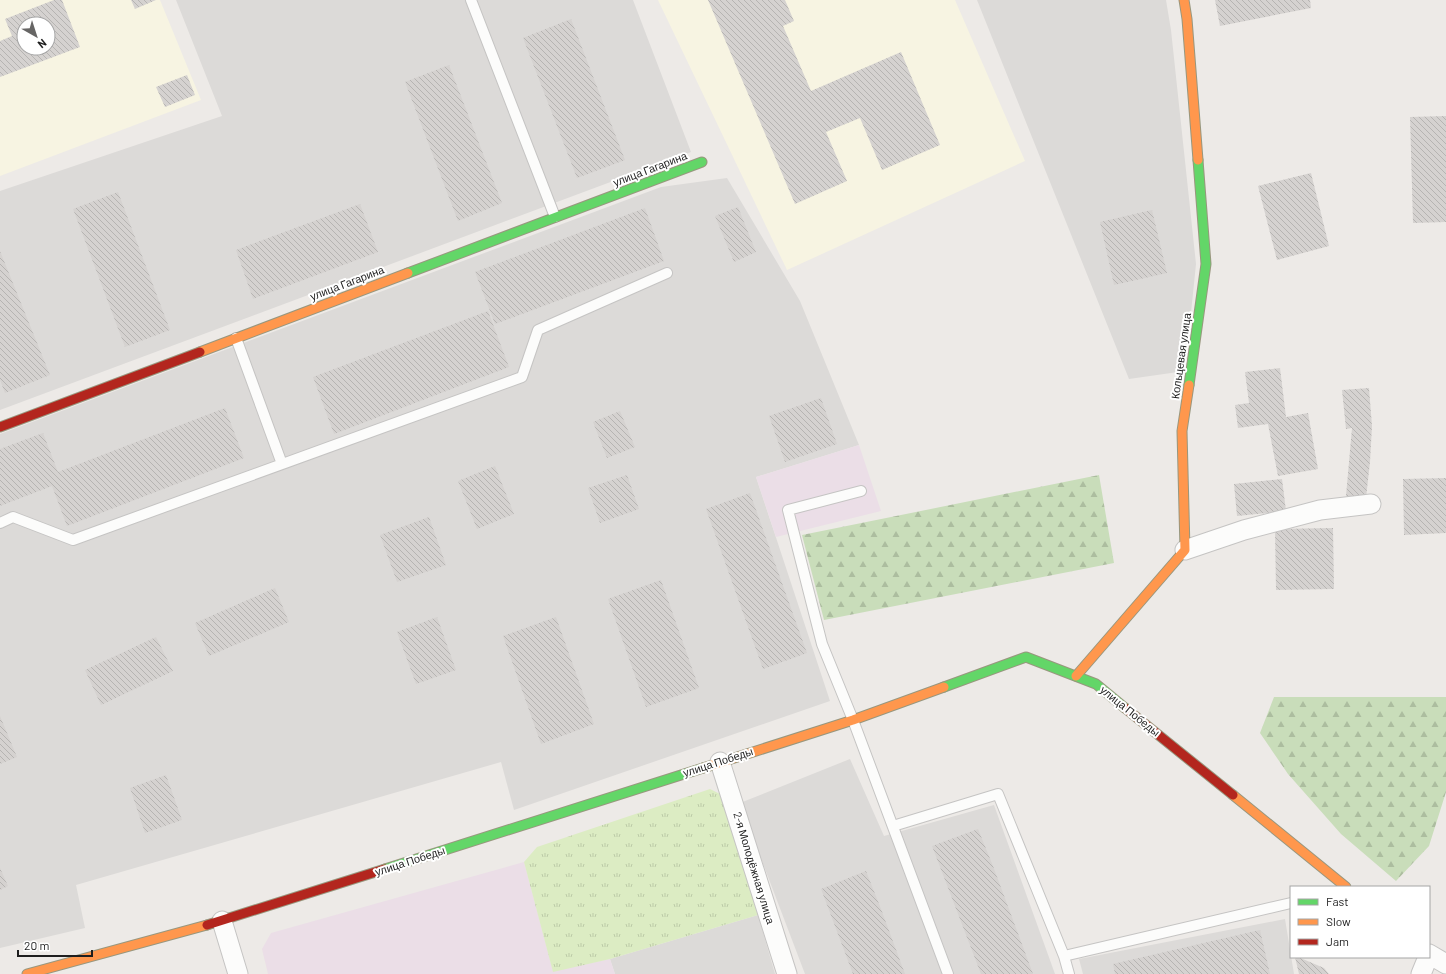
<svg xmlns="http://www.w3.org/2000/svg" width="1446" height="974" viewBox="0 0 1446 974" font-family="Barlow,sans-serif">
<style>
.residential{fill:#dcdad8}
.industrial{fill:#ebdee7}
.education{fill:#f7f4e2;fill-rule:evenodd}
.grass{fill:url(#grass-tufts)}
.forest{fill:url(#forest-firs)}
.building{fill:url(#building-back-hatch);fill-rule:evenodd}
.lines{fill:none;stroke-linecap:round;stroke-linejoin:round}
.lane-casing{stroke:#c5c4c3;stroke-width:12}
.street-casing{stroke:#c5c4c3;stroke-width:21}
.fast-casing{stroke:#98977e;stroke-width:11}
.slow-casing{stroke:#98977e;stroke-width:11}
.jam-casing{stroke:#98977e;stroke-width:11}
.lane{stroke:#fcfcfb;stroke-width:10}
.street{stroke:#fcfcfb;stroke-width:19}
.fast{stroke:#63d668;stroke-width:9}
.slow{stroke:#ff974d;stroke-width:9}
.jam{stroke:#b3261e;stroke-width:9}
.labels{text-anchor:middle;stroke-width:4;stroke-linejoin:round;paint-order:stroke}
.street-label{font-size:11px;fill:#1e1e1e;stroke:#fff}
</style>
<defs>
<pattern id="grass-tufts" width="24" height="20" patternUnits="userSpaceOnUse"><rect width="24" height="20" fill="#dcecc3"/><path d="M3 7l-1-3M5 7V3M7 7l1-3M15 17l-1-3M17 17v-4M19 17l1-3" fill="none" stroke="#bccaa7"/></pattern>
<pattern id="forest-firs" width="22" height="20" patternUnits="userSpaceOnUse"><rect width="22" height="20" fill="#c9ddba"/><path d="M5 1l3.5 6h-7zM16 11l3.5 6h-7z" fill="#acbd9f"/></pattern>
<pattern id="building-back-hatch" width="6" height="6" patternUnits="userSpaceOnUse"><rect width="6" height="6" fill="#d5d2d0"/><path d="M-1 5l2 2M0 0l6 6M5-1l2 2" fill="none" stroke="#b6b4b2"/></pattern>
</defs>
<rect width="100%" height="100%" fill="#edeae7"/>
<path class="residential" d="M176,0H633L691,152L0,410V191L222,116Z
M977,0H1166L1171,30L1196,264L1185,371L1129,379Z
M727,178L800,301L859,445L756,477L830,701L514,810L501,762L76,885L85,928L0,948V434L661,187Z
M850,759L884,836L994,805L1055,974H805L740,803Z
M758,915L775,974H615L610,959Z
M1285,919L1294,974H1083L1079,959Z"/>
<path class="industrial" d="M859,445L881,511L776,537L756,477Z
M524,862L553,971L610,959L615,974H268L262,949L271,933Z"/>
<path class="education" d="M0,0H160L201,100L0,176ZM24,24H48V48H24Z
M658,0H955L1025,161L787,270Z"/>
<path class="grass" d="M710,789L722,795L758,915L610,959L553,972L524,862L537,847Z"/>
<path class="forest" d="M1099,475L1114,563L824,620L802,535Z
M1274,697H1446V792L1429,846L1396,881L1341,834L1288,774L1260,733Z"/>
<path class="building" d="M54,0H62L80,47L0,77V41L12,36L5,19ZM24,24H48V48H24Z
M131,0H156L135,9Z
M708,0H785L794,21L783,26L811,91L901,52L940,145L882,170L860,118L826,132L847,181L795,204Z
M1215,0H1310L1311,8L1220,26Z
M571,19L625,160L577,178L523,38Z
M449,65L502,203L458,221L405,82Z
M187,75L195,95L165,107L156,87Z
M1446,116V222L1413,223L1410,117Z
M1311,173L1329,246L1277,260L1258,186Z
M118,192L170,330L125,347L73,209Z
M360,204L378,252L253,299L236,250Z
M738,207L756,252L734,262L715,216Z
M645,208L664,261L495,324L475,272Z
M1152,210L1167,273L1114,285L1100,222Z
M0,251L50,375L5,393L0,380Z
M488,311L509,367L334,434L313,377Z
M1280,368L1286,417L1308,413L1318,469L1278,476L1268,424L1238,428L1235,405L1249,403L1245,372Z
M1369,388L1372,426L1370,462L1366,498L1346,496L1352,428L1346,429L1342,390Z
M821,398L837,444L785,462L769,416Z
M225,408L244,458L67,526L52,486L0,506V449L43,433L58,472Z
M620,411L635,447L607,458L593,422Z
M495,466L514,514L477,529L458,481Z
M627,475L639,509L600,523L588,488Z
M1446,478V533L1404,535L1403,479Z
M1282,479L1286,511L1237,516L1234,484Z
M750,493L807,653L763,669L706,509Z
M429,517L446,565L397,582L380,535Z
M1333,528L1334,589L1276,590L1275,529Z
M661,580L699,688L646,707L608,599Z
M275,588L289,622L209,656L195,623Z
M437,617L456,670L416,684L397,632Z
M556,617L594,724L541,744L503,636Z
M156,637L173,671L101,705L85,670Z
M0,716L17,757L0,764Z
M166,775L182,820L145,833L130,788Z
M978,829L993,866L1033,974H981L932,846Z
M0,868L8,886L0,890Z
M866,871L881,909L905,974H853L821,889Z
M1260,930L1270,974H1115L1113,964Z
M1295,957H1298L1324,968L1329,974H1299Z"/>
<g class="lines">
<defs>
<path id="lane" d="M471,0L555,217
M236,338L282,464
M861,491L788,510L822,644L853,720L948,974
M0,523L13,517L73,540L522,377L538,330L667,273
M893,826L998,794L1064,956L1069,974
M1064,956L1291,903"/>
<path id="street" d="M1185,550L1244,530L1320,510L1371,504
M720,762L787,974
M222,921L238,974
M1429,954L1446,964
M1421,974L1428,957"/>
<path id="fast" d="M408,273L702,162
M1189,385L1206,264L1198,160
M944,687L1026,657L1096,684L1125,708
M385,869L703,768"/>
<path id="slow" d="M1184,0L1187,19L1198,160
M200,352L408,273
M1076,676L1185,550L1182,431L1189,385
M703,768L853,720L944,687
M1233,795L1346,887
M27,974L207,925"/>
<path id="jam" d="M0,427L200,352
M1125,708L1233,795
M207,925L385,869"/>
</defs>
<use href="#lane" class="lane-casing"/>
<use href="#street" class="street-casing"/>
<use href="#fast" class="fast-casing"/>
<use href="#slow" class="slow-casing"/>
<use href="#jam" class="jam-casing"/>
<use href="#lane" class="lane"/>
<use href="#street" class="street"/>
<use href="#fast" class="fast"/>
<use href="#slow" class="slow"/>
<use href="#jam" class="jam"/>
</g>
<g class="labels">
<g class="street-label">
<text transform="translate(650 169) rotate(-21)" y="4">улица Гагарина</text>
<text transform="translate(347 283) rotate(-21)" y="4">улица Гагарина</text>
<text transform="translate(1181 356) rotate(-82)" y="4">Кольцевая улица</text>
<text transform="translate(1130 711) rotate(39)" y="4">улица Победы</text>
<text transform="translate(718 762) rotate(-18)" y="4">улица Победы</text>
<text transform="translate(410 861) rotate(-18)" y="4">улица Победы</text>
<text transform="translate(754 868) rotate(73)" y="4">2-я Молодёжная улица</text>
</g>
</g>
<rect x="1290" y="886" width="140" height="72" fill="#ffffff" stroke="#a5a5a5"/>
<rect x="1298" y="899" width="20" height="6" fill="#63d668" stroke="#a5a5a5"/>
<text x="1326" y="906" font-size="12" fill="#1e1e1e">Fast</text>
<rect x="1298" y="919" width="20" height="6" fill="#ff974d" stroke="#a5a5a5"/>
<text x="1326" y="926" font-size="12" fill="#1e1e1e">Slow</text>
<rect x="1298" y="939" width="20" height="6" fill="#b3261e" stroke="#a5a5a5"/>
<text x="1326" y="946" font-size="12" fill="#1e1e1e">Jam</text>
<g transform="translate(36 36) rotate(141)"><circle r="19" fill="#ffffff" stroke="#a5a5a5"/>
<path d="M0-3L7 15L0 10L-7 15Z" fill="#666564"/>
<text y="-6" font-size="11" font-weight="bold" text-anchor="middle" fill="#1e1e1e">N</text>
</g>
<path d="M18 950v6h74v-6" fill="none" stroke="#1e1e1e" stroke-width="2"/>
<text x="24" y="950" font-size="12" fill="#1e1e1e" stroke="#ffffff" stroke-width="3" paint-order="stroke">20 m</text>
</svg>
